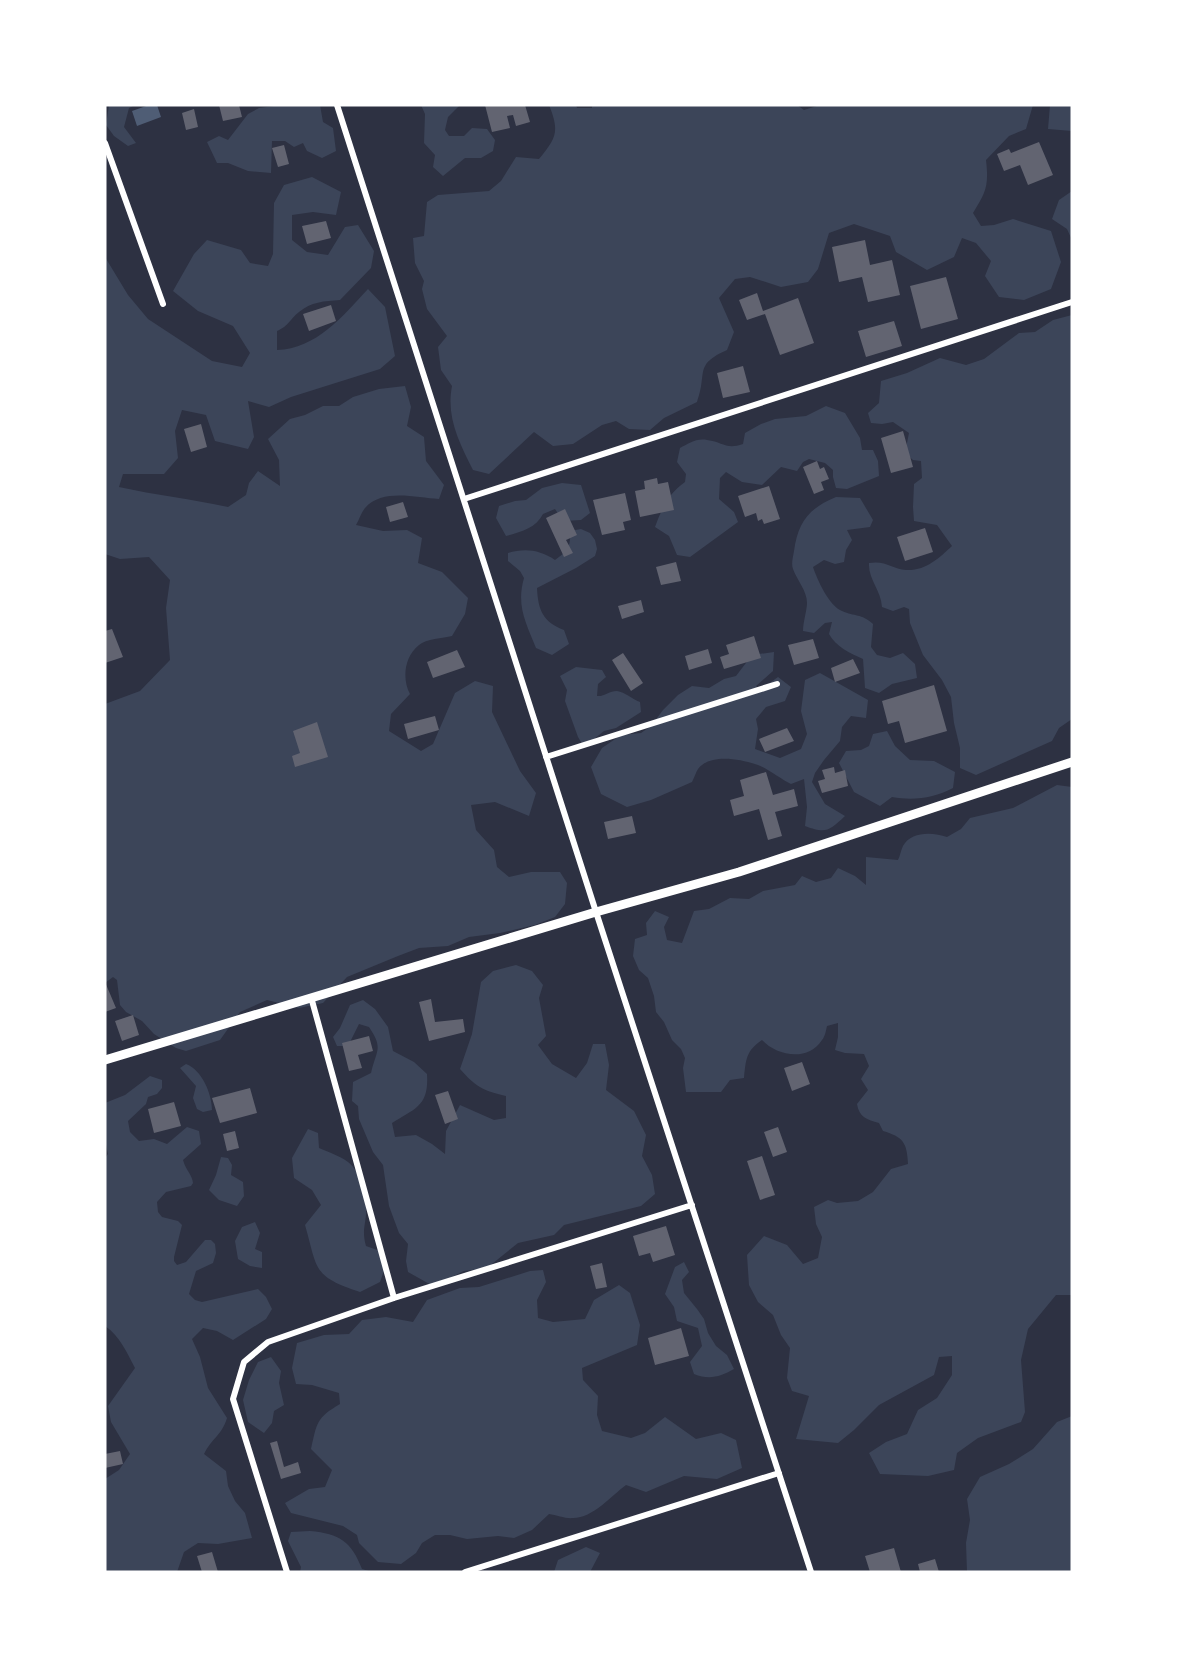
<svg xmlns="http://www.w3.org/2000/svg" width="1177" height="1677" viewBox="0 0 1177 1677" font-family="Signika,sans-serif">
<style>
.green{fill:#3c4559}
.water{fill:#4f5d75}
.building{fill:#626471}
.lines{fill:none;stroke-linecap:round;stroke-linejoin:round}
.minor{stroke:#fff;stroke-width:6}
.tertiary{stroke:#fff;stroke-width:9}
</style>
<rect width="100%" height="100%" fill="#2d3142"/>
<path class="green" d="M109,105H135L129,108L124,127L136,143L128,146L114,136L106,125Z
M281,105H320L323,122L333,128L336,151L322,158L307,151L303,143L294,147L285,141H272L271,173L248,171L228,163H217L207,142L219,136L228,140L248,114L259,108Z
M421,105H460L448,117L445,130L449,136H464L472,128L487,129L495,140L493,151L481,158H465L443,176L433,167L435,155L424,143L425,114Z
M549,105H576L577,108H592V105H797L804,110L820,105H1033L1026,129L1009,136L986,160C989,186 986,192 973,213L981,226L994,225L1013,219L1051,231L1061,262L1051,289L1024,300L999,297L985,276L991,261L976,243L962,238L954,257L927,270L896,252L890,236L854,224L829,233L818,269L808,282L781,287L750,277L735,279L719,298L734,332L727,350C693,365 708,373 697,402L664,418L650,430L629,429L616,421L602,425L573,444L553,446L534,432L489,474L473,470C459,442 446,417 452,386L441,370L438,347L447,336L427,309L422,289L424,281L415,263L413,238L424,236L427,202L438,195L489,191L501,181L516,157L539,159C556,138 560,132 549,105Z
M1050,105H1072V131L1048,129Z
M312,177L341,192L336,215L313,212L292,215V240L307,252L328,255L345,227L358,225L374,251L371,268L340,300C324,301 311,302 299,312C289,320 290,325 277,331V350C316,349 343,316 368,289L385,307L395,356L380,369L291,397L269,407L248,401L254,437L248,449L215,441L206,415L182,410L175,431L178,458L164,474H123L119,487C155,495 192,499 228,507L246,495L249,483L258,471L280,486L279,460L268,439L290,419L305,415L323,406H339L353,397L379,389L405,386L411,407L407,426L424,437L426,461L444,485L439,499C416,498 383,488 365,508C361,513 359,520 356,525L383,531L407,530L422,538L418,563L442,572L468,598L465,614L452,636C443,638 426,639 419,645C404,657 402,679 410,694L391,714L389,731L421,751L433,744L455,693L475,681L493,686L492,712L520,771L536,793L529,816L495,802L471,805L476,830L494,850L497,867L509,877L531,872H560L567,883L565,904L555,917L535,925L500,933L469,937L448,946L419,948L398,956L347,977L323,1003L299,1008L267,1000L240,1012L220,1040L186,1051L176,1048L154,1034L142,1021L126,1012L120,1005L117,980L113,977L105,983V704L140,691L170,660L166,608L170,580L149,557L120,559L105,554V257L128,295L148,319L212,361L242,367L250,353L233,326L198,311L173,291L194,254L207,240L241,250L250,263L268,266L273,254L274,203L284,185Z
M1072,191V240L1067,229L1052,219L1059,200Z
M1072,315V719L1059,728L1052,741L976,775L960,768V748L954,723L951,697L942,680L923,655L910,623L909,609L904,607L893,611L882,607C881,590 868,579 869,563C886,560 892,569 906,570C926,571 939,558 952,546L937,525L914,521L913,507L914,484L922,478L921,461L913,460L905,453L909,433L893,422L882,424L871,423L868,413L879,403L881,381L907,373L940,358L966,365L984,359L1019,333L1035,332L1053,320Z
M826,406L845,413L860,438L862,450H873L878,461L879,476L847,489L836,488L833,477V470L825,463L809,459L803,462L797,471L781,467L762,485L742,482L726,472L720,478L719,499L734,512L738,522L690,557L677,555L669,536L655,527C662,508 669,493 685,482L686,474L677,462L680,448C688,444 696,438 707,440C723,442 726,450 743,444L745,433L761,424L775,419L806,416Z
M562,483L581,485L590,513L581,520L563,521L555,509L543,514C536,528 521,532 506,536L496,518L499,506L515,501L526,500L542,488Z
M836,497L860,498L873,520L870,527L847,530L852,540L846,550L844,562L835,564L824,560L813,567C817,579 829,606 842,611C855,617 861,613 873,624L871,647L877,655L890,658L903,653L915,664L917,678L892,684L879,693L865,688L863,659C850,653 836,647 829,634L832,622L825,623L814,633L803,631C803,622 807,610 807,603C807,591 797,580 793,569C791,564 793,557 794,551C798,522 809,508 836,497Z
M581,529L590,533L595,540L597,549L595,556L576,568L537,588C538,610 543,622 564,630L569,644L552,655L536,648C526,623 516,606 524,578L520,571L508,561V553C525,548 540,550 555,560C568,551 571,546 570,531Z
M774,652L773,671L756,686L760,690L778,677L791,687L785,701L766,707L756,719L758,729L755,749L780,758L801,749L807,734L801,711L805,680L820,673L868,700L866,718L851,716L842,727L840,741L824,760L815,773L812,782L825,804L845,816C829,831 826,834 805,826L807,807L804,779L791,784C781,779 767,768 758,765C741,759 710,753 698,769C696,772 694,778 692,782L651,800L627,807L601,794L591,767L602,748L621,735L641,733L651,726L663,710L678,695L692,686L709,688L724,679L736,676L752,655Z
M576,667L602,670L606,677L598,684L597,696C604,697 609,691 617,691C625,692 632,699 640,702L641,712L616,728L604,731L584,747L578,737L565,701L567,690L560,676Z
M887,731L895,746L910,760L934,761L955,772L953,788C934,798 914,801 892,797L880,806L854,792L839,763L846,751L861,750L869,746L873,734Z
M1057,785L1072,787V1295H1056L1028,1329L1021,1360L1025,1412L1021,1422L978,1438L957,1453L954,1470L928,1476L880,1474L869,1453L886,1442L907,1434L918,1410L937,1398L952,1375V1356L939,1357L934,1375L879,1405L854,1430L838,1443L796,1439L809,1396L792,1391L787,1378L790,1348L781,1335L773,1315L758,1302L749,1285L747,1255L764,1236L787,1245L803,1264L818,1258L822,1237L816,1224L814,1207L828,1200L837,1203L858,1201L873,1192L891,1169L908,1164C907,1142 903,1137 883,1131L879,1123C867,1120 859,1117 857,1104L868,1090L861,1079L869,1066L864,1054L845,1053L835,1050L838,1037V1023L827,1026C826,1030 825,1037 822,1040C808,1062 777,1056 762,1040C746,1051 746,1059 744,1078L730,1080L721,1092H686L683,1068L685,1058L681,1049L672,1040L664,1022L656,1012L654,996L648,978L639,970L633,956L635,939L647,935L646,923L655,911L669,917L664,927L667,940L682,943L694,911L709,909L730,898L749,899L763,891L795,885L802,876L816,882L831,878L838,868L855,876L866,885V857L898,860C900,856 901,850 903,846C911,831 933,832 947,837L961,829L970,818L1013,808Z
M516,965L532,971L543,985L539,998L546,1036L538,1045L552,1064L576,1078L587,1063L593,1044H605L609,1065L606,1090L634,1111L646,1135L642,1156L652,1175L655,1194L641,1206L564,1225L554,1235L518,1243L487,1268L464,1271L433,1286L408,1272L406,1261L408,1244L399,1233L389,1206L383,1165L373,1152L359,1119L358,1106L352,1101L353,1082L371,1073C376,1050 384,1049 369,1027L359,1024L348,1046H337L333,1037L340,1028L350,1005L363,1000L375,1009L388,1027L393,1051L414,1062L427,1074C429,1106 416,1108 392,1123L395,1137L416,1135L432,1144L445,1154L446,1131L460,1105L494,1120L506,1118V1096C483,1091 475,1086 460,1069L472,1034L481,982L493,971Z
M186,1064C202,1070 212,1094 212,1110L203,1112L197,1109L193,1098L196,1086L180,1068Z
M150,1076L162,1080V1088L157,1094L148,1097L146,1104L128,1121L130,1132L139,1141L154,1139L167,1144L187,1127L199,1131L201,1144L183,1160C186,1171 192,1174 193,1183L191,1186L166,1192L157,1202L158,1212L162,1217L178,1221L182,1225L174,1257V1261L177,1265L186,1262L205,1240H211L215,1244L216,1253L213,1263L196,1271L189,1294L195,1300L202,1302L258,1289L266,1297L272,1309L266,1319L233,1340L217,1331L203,1328L192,1339L200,1357L208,1388L227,1418C222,1435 212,1438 204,1454L226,1471L228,1486L235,1501L245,1513L252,1538L218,1544L198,1543L184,1552L177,1572H105V1479L119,1470L130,1454L111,1422L108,1406L135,1368C127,1353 120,1336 105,1326V1158L108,1154L105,1140V1103L125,1095Z
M308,1129L318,1133L319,1148C328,1152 340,1156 348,1162C362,1173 367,1197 366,1214C365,1227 362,1232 366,1246L380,1251L386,1265L380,1282L360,1292C312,1276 318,1270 305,1225L321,1205L312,1190L294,1178L292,1158Z
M221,1157L228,1158L232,1165L231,1175L243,1182L244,1196L237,1206L219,1200L209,1190L216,1175Z
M255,1222L260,1233L255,1249L262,1252V1268L250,1266L238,1259L235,1241L242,1227Z
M684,1262L689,1272L682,1280L684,1293L697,1309L704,1319L708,1333L716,1346L727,1355L734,1369C720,1377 709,1380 694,1374L690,1362L702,1346L698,1328L677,1321L674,1307L665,1294L675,1267Z
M543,1270L546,1282L537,1300L538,1318L553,1322L585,1319L594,1300L619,1285L630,1293L640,1325L637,1345L582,1368L583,1380L598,1396L597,1415L602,1431L631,1438L645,1433L665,1417L696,1439L721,1433L736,1440L742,1468L717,1479L684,1476L646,1492L626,1485C611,1496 593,1518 573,1518C566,1519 557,1515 549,1514L532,1530L514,1538L498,1536L467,1539L450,1535H435L422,1543L416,1553L401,1564L378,1562L359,1543L357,1535L343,1526L291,1513L285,1503L309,1489L325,1487L332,1470L311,1449C317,1423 316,1418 340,1404L339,1393L312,1385L296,1384L292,1368L297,1343L324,1335L349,1334L362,1320L386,1317L413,1322L427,1300L460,1288L479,1287L530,1271Z
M271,1357L281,1371L279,1383L284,1405L274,1411L272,1423L264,1433L248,1422L243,1400L249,1380L258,1362Z
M1072,1416V1572H967L966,1543L970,1520L967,1499L980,1477L1009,1464L1033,1449L1057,1422Z
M310,1531C340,1534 351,1541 362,1569L372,1572H300L301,1567L288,1541L291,1532Z
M586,1547L600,1553L590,1572H554L558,1560Z"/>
<path class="water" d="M149,105H157L161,117L137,126L132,111Z"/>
<path class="building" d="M219,105H239L242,117L223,121Z
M485,105H525L530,122L516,126L513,115L507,116L510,128L492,132Z
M194,109L198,127L186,130L182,113Z
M1039,142L1053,175L1028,185L1020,165L1004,171L997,154L1009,149L1011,153Z
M284,145L289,164L278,167L272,148Z
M326,221L331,238L307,244L302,226Z
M865,240L870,265L892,260L900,295L868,302L862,277L839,282L832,247Z
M946,277L958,319L921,329L910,286Z
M757,293L763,311L798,298L814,343L780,355L765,314L747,320L739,300Z
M331,305L336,321L309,331L303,314Z
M894,321L902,346L866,357L858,331Z
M743,366L750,392L723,398L717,373Z
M201,424L207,447L191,452L184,429Z
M903,431L913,467L891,473L881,438Z
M817,461L820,469L824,467L829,479L821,482L824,490L814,494L803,467Z
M657,478L658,484L668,482L674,510L640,517L635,491L645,489L644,481Z
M769,486L780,519L764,524L762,519L758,521L756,513L745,517L738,496Z
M625,493L631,520L623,522L625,530L602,535L593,500Z
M403,502L408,517L390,522L386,507Z
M565,509L577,535L566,540L573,553L564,557L546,518Z
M925,528L933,552L905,561L897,537Z
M676,562L681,581L661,585L656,567Z
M641,600L644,612L622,619L618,606Z
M112,629L123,657L105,663V631Z
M754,636L761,658L724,669L720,657L729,654L726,645Z
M813,639L819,658L794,665L788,645Z
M708,649L712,663L689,670L685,656Z
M457,650L465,667L433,678L427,662Z
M623,653L643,683L631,691L612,660Z
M853,659L860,673L835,682L831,668Z
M934,685L947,731L905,743L899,721L888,724L882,701Z
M435,716L439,730L408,739L404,724Z
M317,722L328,757L295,767L292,756L300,753L293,731Z
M787,728L794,741L765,752L759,739Z
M834,767L835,773L845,770L848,786L822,793L818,781L825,779L822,770Z
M766,772L773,795L794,789L798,806L775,812L782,836L768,840L759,809L734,816L730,800L744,796L740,780Z
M632,816L636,833L608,839L604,822Z
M105,982L116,1008L105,1012Z
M431,999L435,1022L463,1019L465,1032L429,1041L419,1002Z
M133,1015L139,1035L122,1041L115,1021Z
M369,1036L373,1051L358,1055L362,1068L349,1071L342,1043Z
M802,1062L810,1084L792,1091L784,1068Z
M250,1088L257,1113L220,1123L212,1098Z
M448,1091L458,1119L445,1124L435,1095Z
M174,1102L181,1126L154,1133L148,1109Z
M778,1127L787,1152L773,1157L764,1132Z
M235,1131L239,1148L227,1151L223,1134Z
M762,1156L775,1195L760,1200L747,1161Z
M666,1226L675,1255L653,1262L650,1253L639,1256L633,1236Z
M602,1263L607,1287L596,1289L590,1266Z
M681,1328L689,1356L655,1365L648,1338Z
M277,1441L284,1467L298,1462L301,1473L281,1479L270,1443Z
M120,1451L123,1464L105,1468V1454Z
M894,1548L901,1572H870L865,1556Z
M212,1552L218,1572H202L197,1556Z
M935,1559L939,1572H920L918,1564Z"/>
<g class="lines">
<path class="minor" d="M337,105L596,912L811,1572
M105,143L163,304
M464,499L1072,302
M546,757L777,684
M311,997L394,1298
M287,1572L233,1399L244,1362L268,1342L394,1298L692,1205
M465,1572L779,1473"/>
<path class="tertiary" d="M105,1060L596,912L739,872L1072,762"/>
</g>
<rect width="1177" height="1677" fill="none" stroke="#ffffff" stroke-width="213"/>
</svg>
